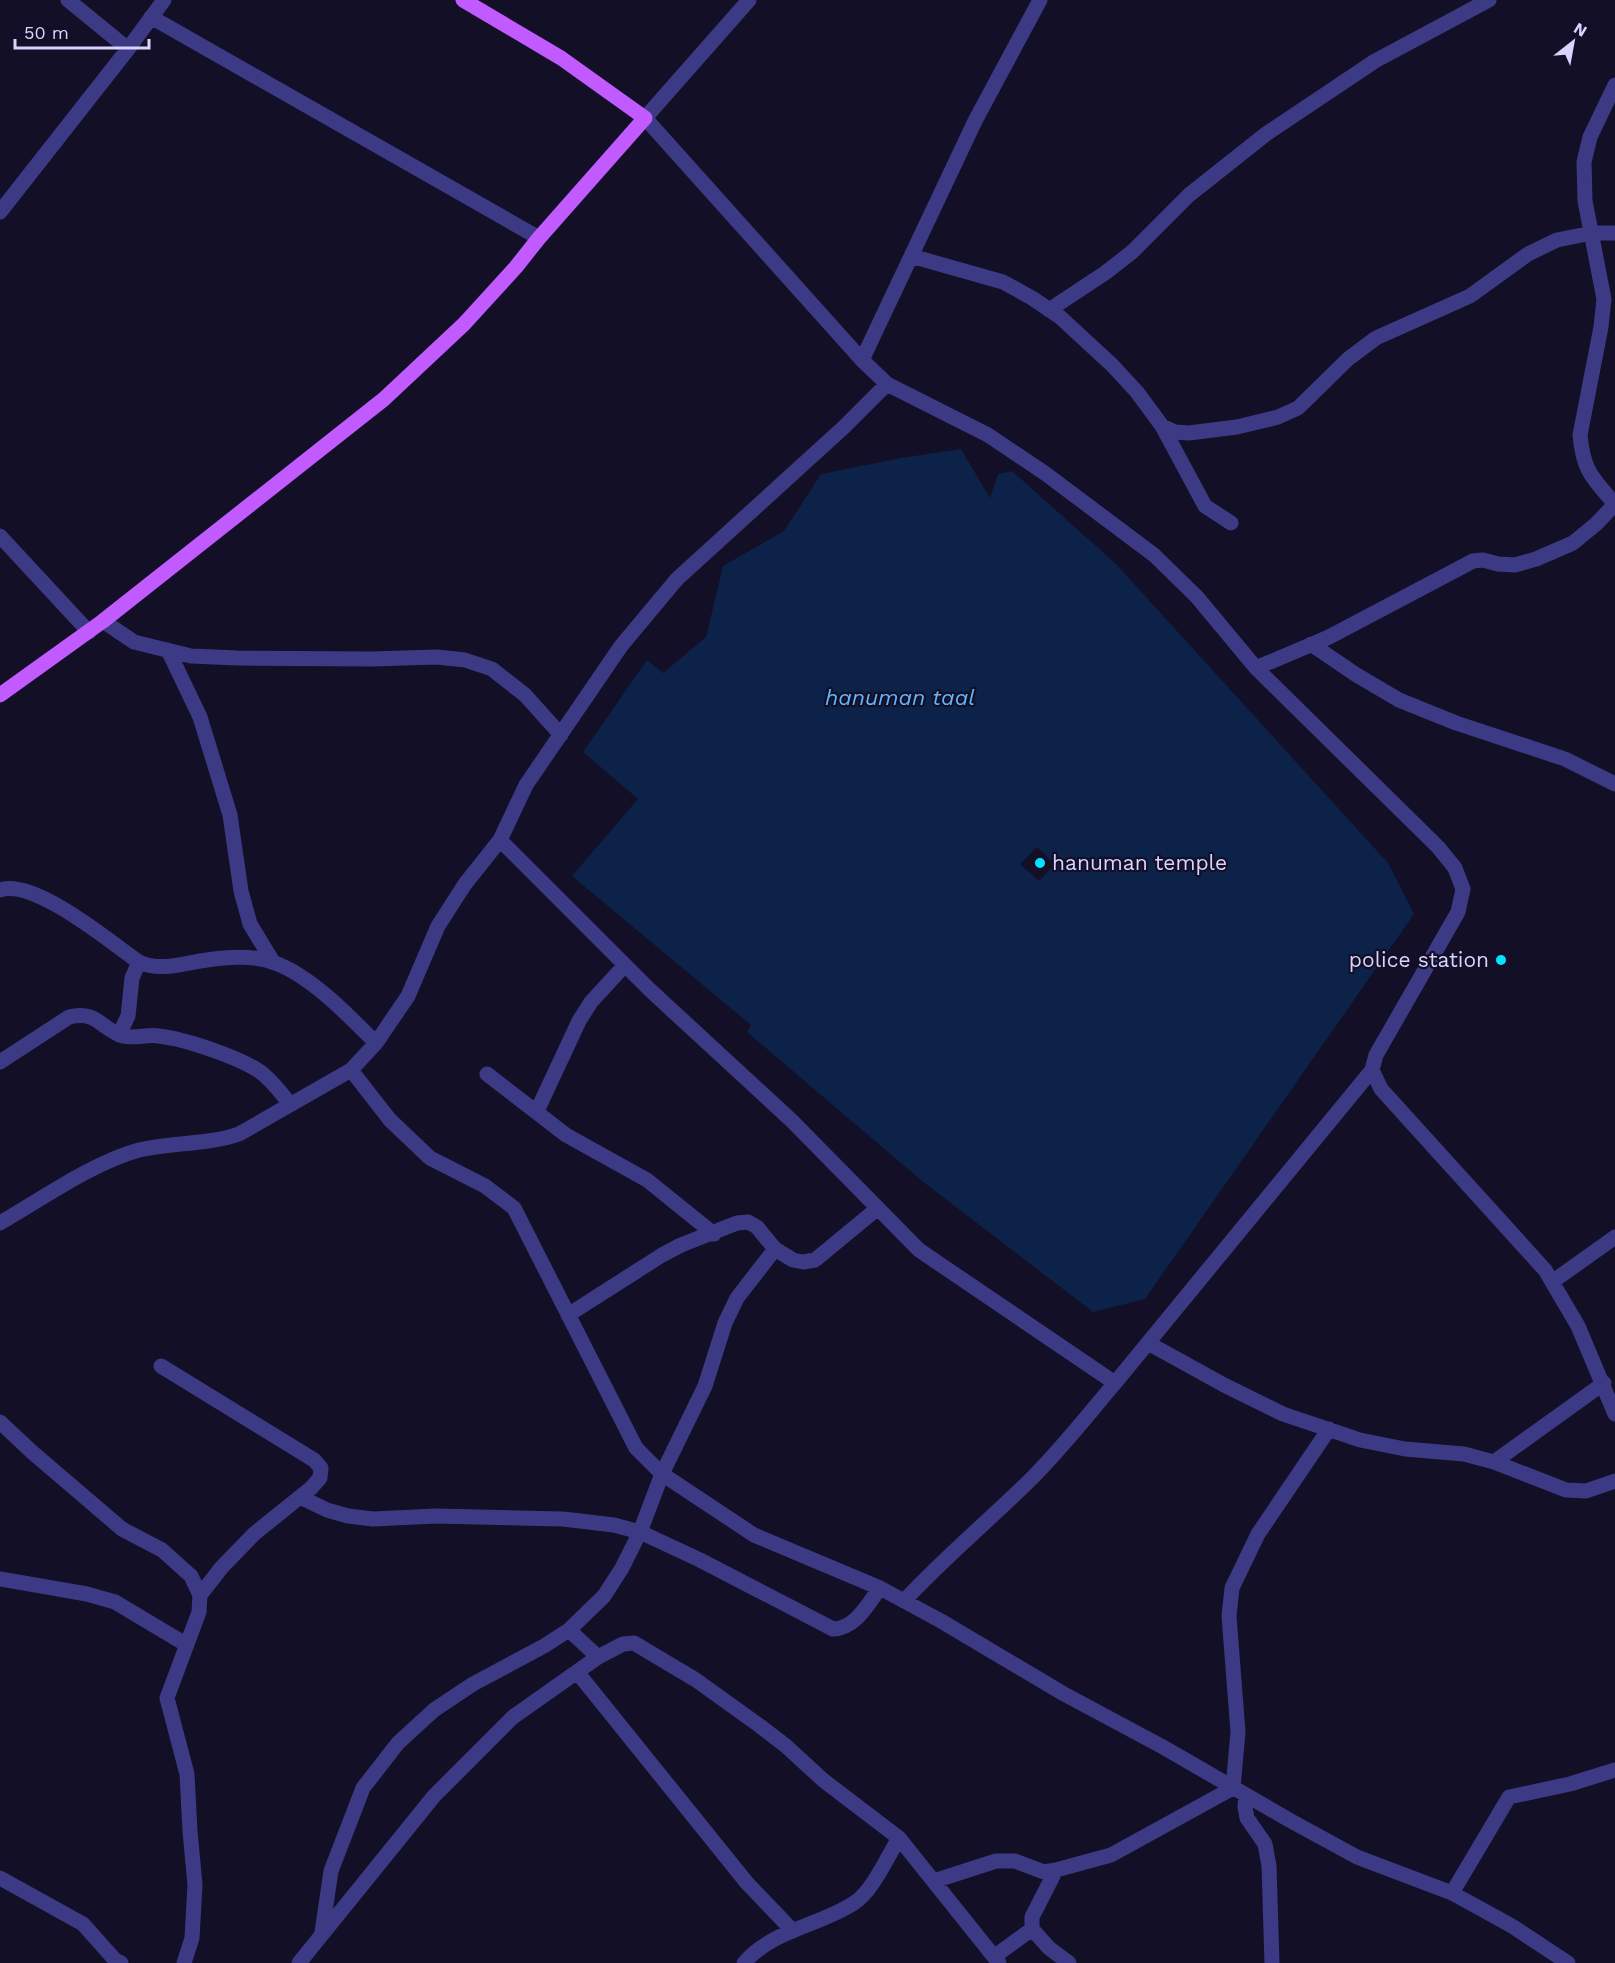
<svg xmlns="http://www.w3.org/2000/svg" width="1615" height="1963" viewBox="0 0 1615 1963" font-family="'Work Sans',sans-serif">
<style>
.water{fill:#0c2248;fill-rule:evenodd}
.lines{fill:none;stroke-linecap:round;stroke-linejoin:round}
.minor{stroke:#3d3a85;stroke-width:15}
.major{stroke:#c25bff;stroke-width:15}
.poi-dot{fill:#00e5ff;stroke:#130f26;stroke-width:2}
.labels{text-anchor:middle;stroke-width:4.5;stroke-linejoin:round;paint-order:stroke}
.poi-label{font-size:21px;fill:#d9d4ff;stroke:#130f26;text-anchor:start}
.water-label{font-size:22px;font-style:italic;fill:#62b6ff;stroke:#130f26}
</style>
<rect width="100%" height="100%" fill="#130f26"/>
<path class="water" d="M961,449L990,498L998,474L1012,471L1116,564L1388,863L1414,914L1145,1299L1093,1312L922,1181L747,1032L751,1025L572,876L638,799L583,752L647,660L663,673L706,637L723,566L784,531L821,474L901,458ZM1037,847L1055,864L1039,881L1020,864Z"/>
<g class="lines">
<path class="minor" d="M68,0L128,49
M749,0L645,118L862,360L887,384L988,435L1046,474L1154,555L1197,597L1256,668L1438,847L1455,868L1463,889L1458,912L1376,1055L1372,1070L1381,1089L1545,1270L1578,1326L1615,1414
M151,17L539,238
M1615,85L1590,137L1584,162L1585,201L1604,299L1601,327L1580,435C1583,470 1592,478 1615,504
M0,212L128,49L164,0
M911,256L1003,282L1032,298L1060,317L1112,365L1137,392L1162,426L1175,432L1189,433L1237,427L1278,417L1298,408L1348,359L1376,338L1470,296L1528,254L1557,240L1592,233H1615
M1049,310L1105,273L1132,252L1189,195L1266,134L1375,61L1489,0
M862,360L975,121L1040,0
M1162,426L1205,506L1231,523
M0,536L89,632
M103,621L134,642L191,656L237,658L372,659L437,657L465,660L492,669L525,695L561,735
M1311,644L1355,674L1399,700L1456,723L1565,759L1615,784
M168,650L200,717L230,815L241,891L250,924L273,962
M1256,668L1329,637L1473,561L1483,560L1498,564L1515,565L1536,559L1573,543L1596,524L1615,504
M500,840L650,990L792,1121L919,1250L1115,1383L1372,1070
M0,890C34,878 110,942 139,962C161,972 184,963 207,960C227,957 255,955 275,963C311,976 349,1016 376,1043
M119,1035L128,1016L132,978L139,962
M0,1062L69,1017C98,1010 100,1029 123,1036C135,1039 147,1034 159,1036C185,1039 238,1057 259,1071C271,1079 281,1093 290,1104
M351,1070L390,1120L430,1158L485,1186L514,1208L636,1448L662,1474L754,1535L880,1588L941,1621L1064,1694L1163,1747L1291,1821L1357,1857L1452,1893L1509,1797L1570,1784L1615,1770
M487,1074L566,1135L647,1180L714,1234
M537,1111L579,1021L591,1002L625,965
M0,1223C42,1199 92,1163 139,1150C173,1142 207,1145 239,1134L351,1070L376,1043L408,996L438,926L465,884L500,840L526,785L621,646L677,579L844,427L887,384
M1552,1282L1615,1237
M568,1315L662,1255L681,1245L737,1223L748,1222L757,1227L775,1249L793,1260L803,1262L815,1260L878,1208
M1148,1343L1224,1385L1283,1414L1360,1440L1405,1449L1464,1454L1494,1462L1566,1490L1586,1491L1615,1481
M161,1366L314,1460L321,1468L320,1478L311,1488L254,1534L222,1567L200,1595
M0,1422L32,1452L122,1529L162,1550L191,1576L200,1595L199,1612L167,1698L187,1774L190,1831L195,1885L192,1938L184,1963
M1494,1462L1604,1383
M300,1497L327,1510L348,1516L373,1519L436,1516L563,1519L614,1525L640,1532L700,1560L833,1629C856,1628 867,1605 880,1588
M0,1579L87,1594L115,1602L187,1645
M904,1601C943,1559 986,1523 1027,1483C1059,1452 1086,1417 1115,1383
M569,1630L604,1596L622,1568L640,1532L662,1474L705,1386L725,1323L737,1298L775,1249
M577,1672L747,1883L792,1930
M1246,1795L1245,1807L1247,1818L1265,1844L1269,1866L1272,1963
M1056,1870L1032,1917V1929L1049,1948L1069,1963
M0,1878L83,1924L115,1960L121,1963
M934,1881L996,1861H1015L1044,1872L1056,1870L1111,1855L1233,1788L1238,1732L1229,1616L1232,1588L1258,1534L1329,1429
M1452,1893L1512,1926L1568,1963
M322,1932L331,1871L363,1788L398,1743L434,1710L473,1684L544,1646L569,1630L598,1657
M995,1956L1032,1929
M299,1963L434,1796L513,1717L598,1657L623,1644L634,1643L696,1680L760,1726L786,1746L823,1780L899,1838L999,1963
M744,1963C772,1930 819,1926 854,1903C872,1892 888,1856 899,1838"/>
<path class="major" d="M0,695L103,621L384,399L464,324L516,267L539,238L645,118L561,58L463,0"/>
</g>
<g class="poi-dot">
<circle cx="1040" cy="863" r="6"/>
<circle cx="1501" cy="960" r="6"/>
</g>
<g class="labels">
<g class="poi-label">
<text x="1052" y="870">hanuman temple</text>
<text x="1489" y="967" text-anchor="end">police station</text>
</g>
<g class="water-label">
<text x="900" y="705">hanuman taal</text>
</g>
</g>
<g transform="translate(1573 42) rotate(31)" stroke="#130f26" stroke-width="4.5" paint-order="stroke">
<path d="M0-4.5L10 22L0 15L-10 22Z" fill="#d9d4ff"/>
<text y="-9" font-size="16" font-weight="bold" text-anchor="middle" fill="#d9d4ff">N</text>
</g>
<path d="M15 39v9h134v-9" fill="none" stroke="#d9d4ff" stroke-width="3"/>
<text x="24" y="39" font-size="18" fill="#d9d4ff" stroke="#130f26" stroke-width="4.5" paint-order="stroke">50 m</text>
</svg>
